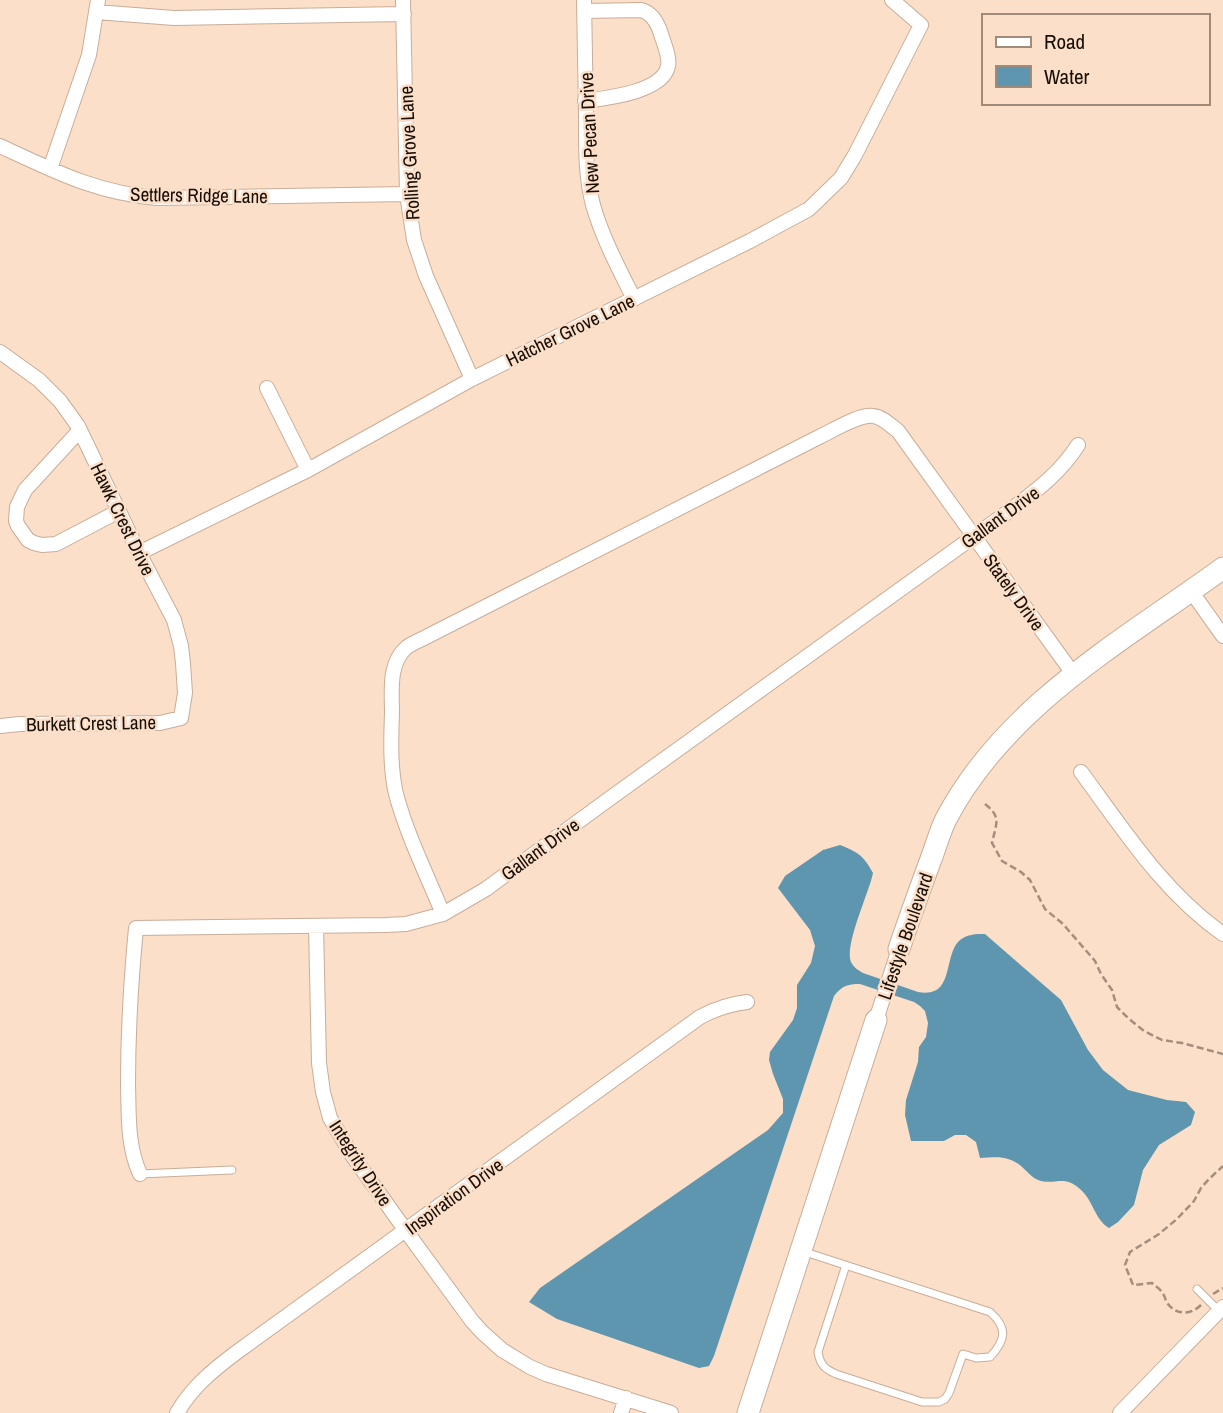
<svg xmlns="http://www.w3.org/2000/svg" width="1223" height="1413" viewBox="0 0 1223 1413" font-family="'Archivo Narrow',sans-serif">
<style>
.water{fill:#5d96ae}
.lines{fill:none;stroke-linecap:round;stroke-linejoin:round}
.lane-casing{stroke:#c8ad98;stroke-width:9}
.street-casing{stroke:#c8ad98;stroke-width:16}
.secondary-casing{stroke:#c8ad98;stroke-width:23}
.path{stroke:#a48e7e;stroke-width:2.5;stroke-dasharray:7 3.5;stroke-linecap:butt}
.lane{stroke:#fff;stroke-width:7}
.street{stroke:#fff;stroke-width:14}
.secondary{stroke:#fff;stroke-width:21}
.labels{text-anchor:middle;stroke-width:5;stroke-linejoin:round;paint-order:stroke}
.street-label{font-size:19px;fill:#170e06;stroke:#fcdfc9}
</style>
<rect width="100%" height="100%" fill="#fcdfc9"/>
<path class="water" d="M840,845C858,852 864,856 873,873C869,893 844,945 851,962C854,968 858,970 863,973L918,992C955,999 943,956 959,941C966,934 976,934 985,934L1061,1000L1088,1050L1103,1070L1128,1090L1167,1100L1186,1102L1195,1112L1191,1125L1159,1145L1143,1170L1134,1205L1118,1222L1109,1228C1095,1220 1093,1200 1080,1189C1063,1174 1055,1186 1038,1180C1031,1177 1027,1171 1021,1166C1007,1155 996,1157 980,1158L976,1142L966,1135H955L944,1141H911L905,1115L906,1100L918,1062L919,1047L926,1037L928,1023L925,1011L920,1006L914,1002L860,984C847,984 842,986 834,996L714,1356L709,1366L699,1368L557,1319L529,1302L540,1288L768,1130L783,1113V1099L773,1074L769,1060L770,1052L793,1020L797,1008V985L811,963L815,946L810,930L778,888L785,876L823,850Z"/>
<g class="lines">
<defs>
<path id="lane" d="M140,1174L232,1170
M802,1251L990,1312C1008,1328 1006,1340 990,1357L976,1358L963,1354L949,1393L945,1399L939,1402H922L836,1374C825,1369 820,1365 818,1352L846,1265
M1197,1289L1219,1311"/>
<path id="street" d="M403,0L407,194L414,240L426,276L472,379
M584,0C585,38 585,76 586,113C586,143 585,175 593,205C602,237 619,269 634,299
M585,11L641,10C652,13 658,24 661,34C664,44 670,57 668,66C663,92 607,98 585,101
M96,12L174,18L404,14
M0,146C54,171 96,193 157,198L407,194
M50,169L89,55L98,0
M0,352L39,380L60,401L78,426L139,553L174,620L181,646L183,663L185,693L181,718L160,723L20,724L0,726
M267,388L308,470
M80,430L25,490L17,507L16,521L18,526L28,540L34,543L42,545L56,544L119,511
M139,553L308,470L472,379L750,241L809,209L841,178L855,155L921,25L892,0
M1191,591L1223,636
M1081,772C1124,830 1163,892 1223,934
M443,914C427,875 407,835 396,794C390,768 391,739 392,713C392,691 388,663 407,647C413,643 420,640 426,637L819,437C832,431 859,414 873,416C883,417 891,426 898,431L1074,675
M316,926L319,1063L323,1092L330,1118L352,1155L406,1231L472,1321L482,1332L502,1350L530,1367L546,1374L671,1413
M876,1020L899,949
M140,1174C127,1145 129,1115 128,1084C128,1032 131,980 136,928L386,925L406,924L443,914L486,889L609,799L1012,509C1037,490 1061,472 1078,445
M177,1413C192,1387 213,1370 237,1352L700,1017C715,1009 730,1004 747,1002
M621,1413L626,1398
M1120,1413L1223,1307"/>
<path id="secondary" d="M899,949C909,919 920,889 931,859C936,846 940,831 946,819C1006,705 1123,641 1223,568
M748,1413L876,1020"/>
</defs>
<use href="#lane" class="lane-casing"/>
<use href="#street" class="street-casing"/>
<use href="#secondary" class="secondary-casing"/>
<path class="path" d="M985,804C1002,817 996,824 992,843L1002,861L1021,872L1030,880L1045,909L1063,924L1095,961L1101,974L1112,990L1117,1007L1128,1018L1144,1031L1162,1040L1182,1043L1223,1054
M1213,1294L1223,1288
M1201,1305C1190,1316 1174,1315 1166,1301C1165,1298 1164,1294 1161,1291C1159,1288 1155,1286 1152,1283L1133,1285L1125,1265L1130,1252L1159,1234L1177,1219L1194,1201L1201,1188L1209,1179L1223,1166"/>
<use href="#lane" class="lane"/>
<use href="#street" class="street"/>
<use href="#secondary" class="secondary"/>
</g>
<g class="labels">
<g class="street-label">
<text transform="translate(589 133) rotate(-93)" y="7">New Pecan Drive</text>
<text transform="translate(409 153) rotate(-93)" y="7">Rolling Grove Lane</text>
<text transform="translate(199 195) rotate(1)" y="7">Settlers Ridge Lane</text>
<text transform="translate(570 330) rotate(-26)" y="7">Hatcher Grove Lane</text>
<text transform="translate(1000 517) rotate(-36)" y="7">Gallant Drive</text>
<text transform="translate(123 519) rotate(64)" y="7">Hawk Crest Drive</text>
<text transform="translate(1014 592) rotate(54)" y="7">Stately Drive</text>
<text transform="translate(91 723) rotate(-1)" y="7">Burkett Crest Lane</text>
<text transform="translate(540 849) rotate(-36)" y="7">Gallant Drive</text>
<text transform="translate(905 936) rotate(-71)" y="7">Lifestyle Boulevard</text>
<text transform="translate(361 1163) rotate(57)" y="7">Integrity Drive</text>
<text transform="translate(454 1196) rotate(-36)" y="7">Inspiration Drive</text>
</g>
</g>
<rect x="982" y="14" width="228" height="91" fill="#fcdfc9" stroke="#a08b7b" stroke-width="2"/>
<rect x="996" y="37" width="35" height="10" fill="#ffffff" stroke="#a08b7b" stroke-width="2"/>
<text x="1044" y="49" font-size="21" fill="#170e06">Road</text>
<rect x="996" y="66" width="35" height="21" fill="#5d96ae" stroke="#a08b7b" stroke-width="2"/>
<text x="1044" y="84" font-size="21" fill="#170e06">Water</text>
</svg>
